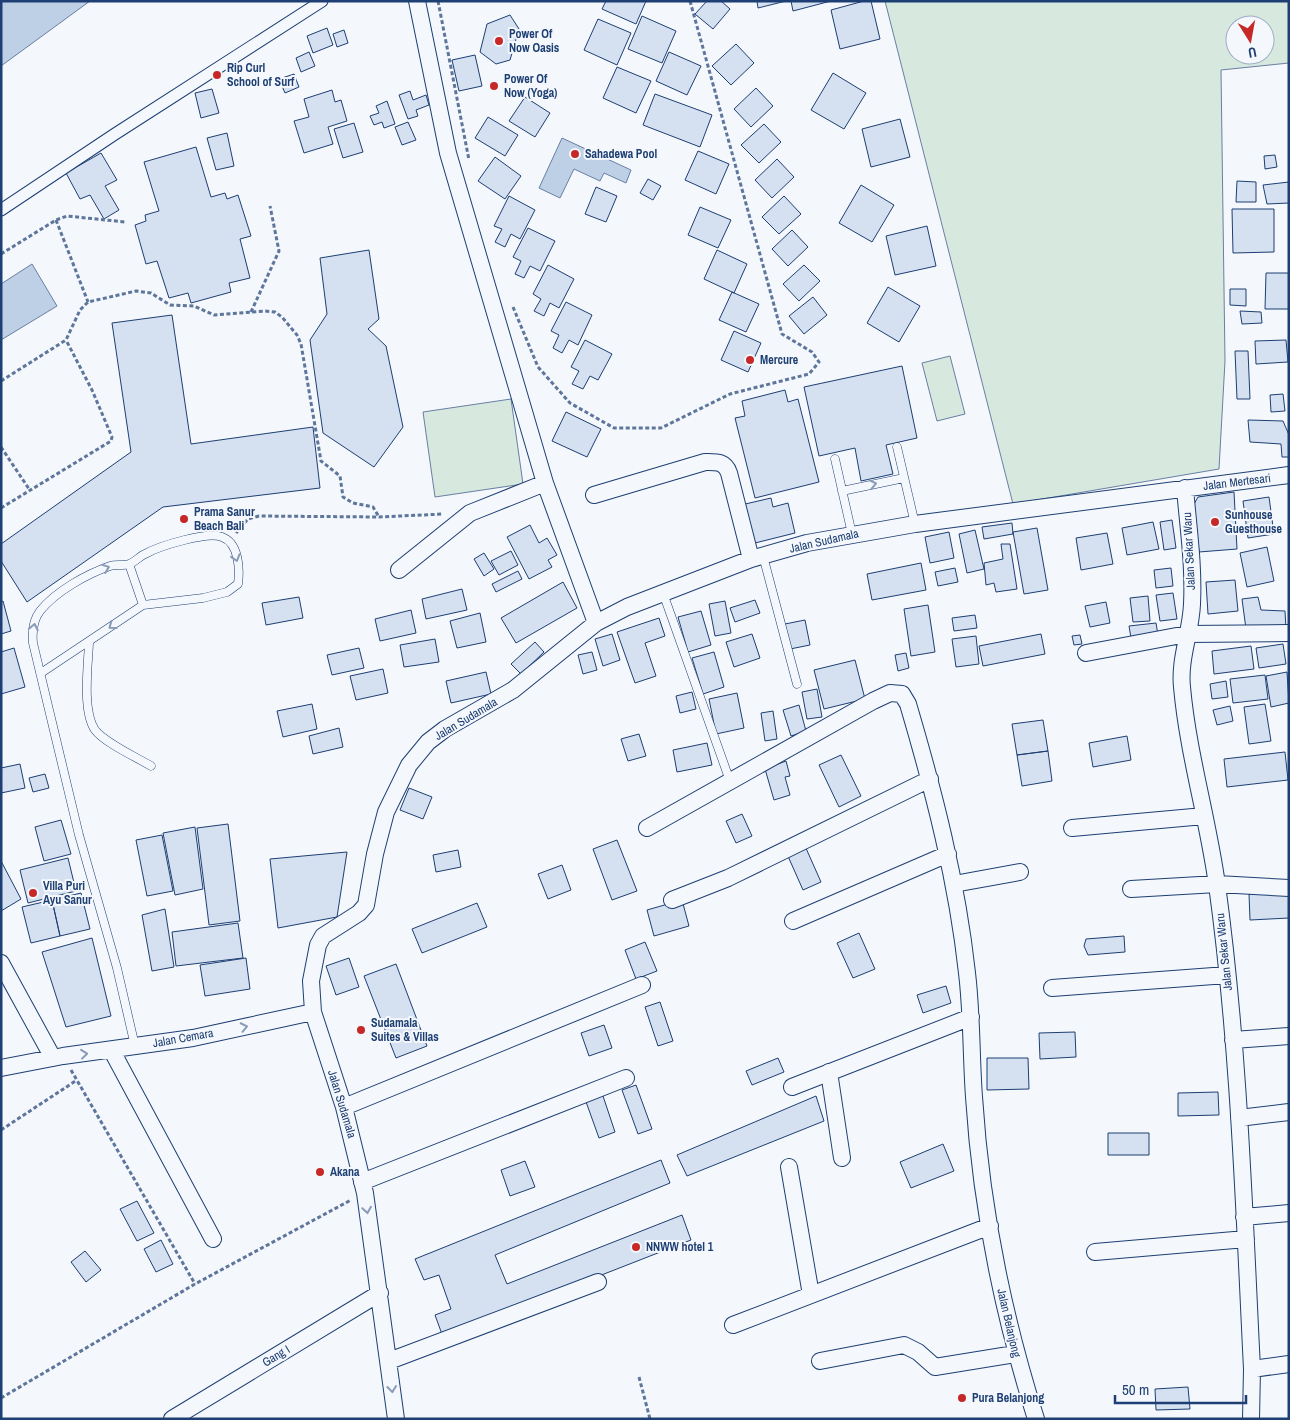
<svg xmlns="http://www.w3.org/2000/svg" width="1290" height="1420" viewBox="0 0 1290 1420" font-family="'Archivo Narrow',sans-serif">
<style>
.green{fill:#d7e8df;stroke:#687fa3;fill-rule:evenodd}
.water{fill:#bed0e5;stroke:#687fa3}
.building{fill:#d5e0f0;stroke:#1d3f73}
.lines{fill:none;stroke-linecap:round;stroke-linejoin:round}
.service-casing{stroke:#1d3f73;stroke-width:9}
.pedestrian-casing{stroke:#1d3f73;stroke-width:13}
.minor-casing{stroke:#1d3f73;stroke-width:18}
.path{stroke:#5e769c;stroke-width:3;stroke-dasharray:4 2.5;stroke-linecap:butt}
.service{stroke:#f4f7fb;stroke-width:8}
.pedestrian{stroke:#f4f7fb;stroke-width:11}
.minor{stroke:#f4f7fb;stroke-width:16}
.oneway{stroke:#889bb7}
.poi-dot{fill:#c62828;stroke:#f4f7fb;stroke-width:2}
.labels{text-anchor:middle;stroke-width:4;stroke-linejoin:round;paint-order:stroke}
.poi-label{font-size:12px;font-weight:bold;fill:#1d3f73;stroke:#f4f7fb;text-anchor:start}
.street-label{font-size:12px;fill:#1d3f73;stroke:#f4f7fb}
</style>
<rect width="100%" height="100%" fill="#f4f7fb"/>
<path class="green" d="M885,1H1289V63L1221,70L1225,361L1219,469L1013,504ZM1235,25H1265V55H1235Z
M950,356L965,414L937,421L922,363Z
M511,399L523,484L435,497L423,412Z"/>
<path class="water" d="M1,1H90L1,66Z
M562,138L631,170L626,183L604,173L600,181L574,169L560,198L539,188Z
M32,264L57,306L1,340V284Z"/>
<path class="building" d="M606,1H646L636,24L602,9Z
M707,1H721L730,9L713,29L695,14Z
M757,1H786L758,8Z
M791,1H831L793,11Z
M864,1H871L880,39L840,49L831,10Z
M510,15L519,29L510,60L496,64L480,52L487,24Z
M642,16L676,31L662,63L628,49Z
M598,19L631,33L617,65L584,50Z
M327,28L333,45L313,53L307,36Z
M344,30L348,43L337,47L333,34Z
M736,44L754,63L731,85L712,66Z
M309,52L315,66L301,72L296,58Z
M669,52L701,66L687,95L656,81Z
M475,55L482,86L459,91L452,60Z
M617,67L651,81L636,113L603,98Z
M833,73L866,93L844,129L811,110Z
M294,74L299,87L285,93L279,79Z
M756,88L773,106L751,127L734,109Z
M212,89L219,113L201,118L195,93Z
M332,90L335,102L341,100L347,121L328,127L333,144L304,153L294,121L309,117L304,99Z
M410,91L413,100L426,95L429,105L416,110L418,116L408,119L399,95Z
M655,94L712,115L700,147L643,125Z
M525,97L550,113L535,137L509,121Z
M387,101L395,124L384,128L382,122L374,125L370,116L379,113L376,106Z
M488,117L518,135L505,156L475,138Z
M900,119L910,157L871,167L862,129Z
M408,122L416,140L402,145L395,127Z
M354,123L363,152L343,158L334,129Z
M764,124L781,142L759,163L741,145Z
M227,133L234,166L216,170L207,138Z
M196,147L211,197L225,193L227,199L238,195L251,236L240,239L250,278L229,283L231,292L191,303L188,293L169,298L157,261L146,264L135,225L146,221L145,215L159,211L144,162Z
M698,151L729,164L716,194L685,180Z
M101,153L117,180L105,186L119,210L104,219L90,195L80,199L66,173Z
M1275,155L1277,167L1265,169L1264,156Z
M495,157L521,176L505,199L478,181Z
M777,159L794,177L772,198L755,180Z
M648,179L661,186L653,200L640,193Z
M1237,181L1256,182V202H1236Z
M1289,182V203L1267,204L1263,185Z
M861,185L894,205L872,242L839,223Z
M596,187L617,196L606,222L585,214Z
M509,196L535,210L520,239L511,234L505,247L495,242L502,229L494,226Z
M784,196L801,214L779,234L762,217Z
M700,207L731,220L718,248L688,235Z
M1232,209H1274V252L1233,253Z
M927,226L936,266L895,275L886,236Z
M528,228L555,241L540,271L530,266L524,278L515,274L521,261L513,257Z
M792,230L808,247L788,266L772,249Z
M369,250L379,319L368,329L386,346L403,427L374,467L323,433L310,340L327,314L320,258Z
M717,250L747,264L734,293L704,279Z
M548,265L574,279L559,308L550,303L544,316L534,311L541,299L533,294Z
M804,265L820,281L799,301L783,284Z
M1266,273H1289V309H1265Z
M888,287L920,306L899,342L867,323Z
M1230,289H1246V306L1230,305Z
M732,292L759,304L746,332L719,320Z
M813,297L827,315L804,334L789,316Z
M566,302L592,315L578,345L569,340L562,353L553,348L559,335L551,331Z
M1240,311L1261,312L1262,323L1242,324Z
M172,315L191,444L313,427L320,488L163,507L27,602L1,561V544L131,452L112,323Z
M734,331L761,343L748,372L721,360Z
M585,340L612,354L598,380L590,376L583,389L572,384L579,371L571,367Z
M1286,340L1288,362L1256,364L1255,341Z
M1235,351H1248L1250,399H1237Z
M902,366L917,438L886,445L893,474L861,481L855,448L819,456L804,387Z
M785,390L788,402L798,399L819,482L755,498L735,418L745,416L742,401Z
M1283,394L1285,411L1271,412L1270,395Z
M566,412L601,429L587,457L552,441Z
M1248,420L1283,421L1289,435V457H1282L1281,444L1250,442Z
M1234,492L1237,549L1199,552L1193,506L1198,497Z
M1269,497L1274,534L1248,538L1243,501Z
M771,498L773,507L788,503L795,533L751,544L741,505Z
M1172,520L1176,548L1164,550L1160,522Z
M1153,522L1159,549L1127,555L1122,528Z
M1012,523L1013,534L984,539L982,527Z
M530,525L539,543L547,538L557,555L548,560L552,567L529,579L507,537Z
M1037,528L1048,590L1024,594L1013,532Z
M975,530L984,569L967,573L959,534Z
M949,532L954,558L930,563L925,537Z
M1107,533L1113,564L1081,570L1076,538Z
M1001,544H1010L1017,589L996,592L994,583L986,585L984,563L1003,559Z
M1267,547L1274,581L1247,587L1240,553Z
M511,551L518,565L499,575L491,561Z
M484,553L494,569L484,576L474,559Z
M921,563L926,590L872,600L867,574Z
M955,568L958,582L938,586L935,572Z
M1171,568L1173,586L1156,588L1154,570Z
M518,571L522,579L496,592L492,584Z
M1235,580L1238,611L1208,614L1206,582Z
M563,582L577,608L516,643L501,618Z
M462,589L467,610L426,619L422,599Z
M1173,593L1177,619L1160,621L1156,595Z
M1148,596L1150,621L1133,622L1130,598Z
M299,597L303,618L266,625L262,603Z
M1258,597L1261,610L1285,611L1286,629H1246L1242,599Z
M755,600L760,613L735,622L730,608Z
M3,601L11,631L1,634V602Z
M725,601L731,633L715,636L709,604Z
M1106,602L1110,623L1090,627L1085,606Z
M928,605L935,652L911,656L904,609Z
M411,610L416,633L380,641L375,619Z
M701,611L711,645L688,652L678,617Z
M480,613L486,642L457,648L450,621Z
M975,615L977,628L954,631L952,618Z
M659,618L665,636L645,643L656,676L635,683L617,632Z
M805,620L810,645L790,649L785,624Z
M1156,623L1158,635L1131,638L1129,626Z
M612,634L620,660L603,666L595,639Z
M752,634L760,658L734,667L726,642Z
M1041,634L1045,654L983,666L979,646Z
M1080,635L1082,644L1074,645L1072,636Z
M976,636L979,664L956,667L952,639Z
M435,639L439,662L404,667L400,645Z
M535,642L544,652L521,674L511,664Z
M1283,644L1286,664L1259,668L1256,648Z
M1251,646L1254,669L1214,674L1212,651Z
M14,648L25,687L1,694V652Z
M359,648L364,668L332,675L327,655Z
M592,652L597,670L583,674L578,655Z
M714,652L724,687L703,694L692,658Z
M906,653L909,668L898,671L895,655Z
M855,660L865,699L824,709L814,670Z
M383,669L388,693L356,700L350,676Z
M486,672L491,694L451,703L446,681Z
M1287,672L1289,703L1271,707L1266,676Z
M1265,675L1268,699L1233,703L1230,679Z
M1226,681L1228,697L1212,699L1210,684Z
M817,689L822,717L807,719L802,692Z
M692,692L696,709L680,713L676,696Z
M737,693L744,728L716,734L709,699Z
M312,704L317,729L283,737L277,711Z
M1265,704L1271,741L1249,744L1244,707Z
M799,705L806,731L791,736L783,710Z
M1230,706L1233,721L1217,725L1213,710Z
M773,711L777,739L765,741L761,713Z
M1043,720L1048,751L1017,755L1012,724Z
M339,728L343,747L313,754L309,736Z
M639,734L646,756L628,761L621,739Z
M1127,736L1131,760L1093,767L1089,743Z
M707,743L712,765L677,772L673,750Z
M1048,751L1052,781L1022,786L1017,755Z
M1285,752L1288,780L1227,787L1224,759Z
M841,755L861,796L839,807L819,765Z
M786,761L790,776L785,777L790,795L774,800L765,769Z
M20,764L25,788L1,793V768Z
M45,774L49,788L33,792L29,778Z
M409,788L432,797L423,819L400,810Z
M742,814L752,836L736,843L726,821Z
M61,820L71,854L44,861L35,827Z
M228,824L240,921L209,925L197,828Z
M195,827L203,889L175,895L163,833Z
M162,835L173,891L147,896L136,840Z
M617,840L637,891L612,900L593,849Z
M805,846L821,882L803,890L787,854Z
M458,850L461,867L436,872L433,855Z
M347,852L337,917L278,928L270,859Z
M68,858L76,891L28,903L20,870Z
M1,861L21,899L1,911Z
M562,865L571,890L548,899L538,874Z
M81,893L90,929L60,936L52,900Z
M1289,893V918L1250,920L1249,894Z
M52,900L60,936L31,943L22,907Z
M682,900L689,926L654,936L647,910Z
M477,903L487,927L422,953L412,929Z
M165,909L174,967L152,971L142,915Z
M238,923L243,958L176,966L172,932Z
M859,933L875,969L853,978L837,943Z
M1124,936L1125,952L1088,955L1084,946L1086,939Z
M92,938L111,1016L66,1027L42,952Z
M645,942L657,971L636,979L625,950Z
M246,958L250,989L205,996L200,965Z
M349,958L359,987L336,995L326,966Z
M396,964L427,1046L396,1058L364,976Z
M946,986L951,1003L923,1013L917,995Z
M660,1002L673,1041L658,1046L645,1007Z
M604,1025L612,1048L589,1056L581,1033Z
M1075,1032L1076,1057L1040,1059L1039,1033Z
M778,1058L784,1072L752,1085L746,1071Z
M987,1058H1028L1029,1089L987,1090Z
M636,1085L652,1129L638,1134L622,1090Z
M1218,1092L1219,1115L1178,1116V1093Z
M602,1093L615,1132L599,1138L585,1099Z
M816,1096L824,1121L687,1176L677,1155Z
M1108,1133H1149V1155H1108Z
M943,1144L954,1171L911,1188L900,1162Z
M661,1160L670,1183L495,1255L507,1284L682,1215L691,1240L443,1337L435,1315L451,1309L439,1275L424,1280L415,1259Z
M525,1161L535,1187L510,1196L501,1170Z
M137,1201L154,1233L137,1241L120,1209Z
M161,1240L173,1264L156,1272L144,1249Z
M85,1251L101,1270L86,1282L71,1262Z
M1188,1387L1190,1409L1156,1410L1155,1389Z"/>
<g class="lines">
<defs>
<path id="service" d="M897,447L915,524
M835,459L852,534
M842,491L904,478
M763,556L797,684
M129,564L143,605
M663,593L730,781
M89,643C88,666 82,711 95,730C105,743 136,757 151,766
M41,673L143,605L203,598L227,592L238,584C240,569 239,543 222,537C208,531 159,546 145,554C140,556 135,562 129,564C123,566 116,564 110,566C87,574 56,591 40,611C33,620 32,632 33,643L79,835L117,968L135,1046"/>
<path id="pedestrian" d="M1,210L115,134L322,1"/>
<path id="minor" d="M417,1L448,153L545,483L596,623
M1185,488C1188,526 1194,565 1192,604C1191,632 1179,659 1182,687C1188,754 1208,819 1217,885C1239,1045 1244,1208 1252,1369L1251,1419
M594,495L705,462C716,462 725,461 729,473L751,559
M399,570L470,513L545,483
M1086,653L1187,634L1289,633
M647,828L873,701L890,693L902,694L908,704C934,792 957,881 967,973C972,1014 971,1055 974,1097C981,1206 1003,1315 1036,1419
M1072,828L1204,816
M954,884L1020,872
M1131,889L1217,884L1289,888
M672,900L728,878L930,779
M793,921L948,854
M1,963L53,1058
M1052,988L1227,975
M1233,1040L1289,1036
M112,1051L213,1239
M1,1068L63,1056L193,1038L313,1012
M829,1072L842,1158
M792,1087L971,1017
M344,1107L642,985
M1239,1118L1289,1112
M789,1167L811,1295
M362,1182L626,1078
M1244,1217L1289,1213
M1095,1252L1246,1239
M733,1325L990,1226
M389,1361L598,1282
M820,1361L904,1345L918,1352L935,1367L1015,1354
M1252,1369L1289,1364
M172,1419L380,1293
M396,1419L365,1193L344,1107L313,1012L311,981L318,945L323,936L359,913L366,905L375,854L386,812L409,765L428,742L445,729L513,690L596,623L627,607L751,559L807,543L915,524L1289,475"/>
</defs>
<use href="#service" class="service-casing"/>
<use href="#pedestrian" class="pedestrian-casing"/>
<use href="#minor" class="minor-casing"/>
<path class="path" d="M438,1L469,160
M56,220L88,302
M1,254L56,220L67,216L125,222
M513,307L538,367L570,403L614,428H661L730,394L809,374L819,362L812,352L782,334L690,1
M251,312L279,251L270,206
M1,381L66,340L80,310L88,302L136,291L151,293L170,305L194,306L214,315L265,311L275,312L282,317L297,335L301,344L321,461L340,476L343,497L353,503L373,507L379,517
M1,447L29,489
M1,508L111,441L112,437L92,390L66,340
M236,533L248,519L259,516L379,517L443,514
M71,1070L195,1284
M1,1130L77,1080
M639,1377L650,1419
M1,1398L195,1284L351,1200"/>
<use href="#service" class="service"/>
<use href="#pedestrian" class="pedestrian"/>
<use href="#minor" class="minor"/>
</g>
<defs><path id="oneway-chevron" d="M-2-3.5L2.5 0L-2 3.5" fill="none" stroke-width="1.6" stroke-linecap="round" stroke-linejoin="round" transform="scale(1.25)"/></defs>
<g class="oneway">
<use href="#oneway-chevron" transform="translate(873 484) rotate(-12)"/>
<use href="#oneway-chevron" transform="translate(236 558) rotate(73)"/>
<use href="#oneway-chevron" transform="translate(106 568) rotate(-21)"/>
<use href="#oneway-chevron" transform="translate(112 626) rotate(144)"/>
<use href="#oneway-chevron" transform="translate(34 627) rotate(-78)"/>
<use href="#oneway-chevron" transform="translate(244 1027) rotate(-12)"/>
<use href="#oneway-chevron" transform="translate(84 1054) rotate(-6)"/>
<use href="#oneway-chevron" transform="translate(367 1210) rotate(81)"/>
<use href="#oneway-chevron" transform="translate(392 1389) rotate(83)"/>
</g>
<g class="poi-dot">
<circle cx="499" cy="41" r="5"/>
<circle cx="217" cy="75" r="5"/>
<circle cx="494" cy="86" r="5"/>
<circle cx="575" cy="154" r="5"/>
<circle cx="750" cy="360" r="5"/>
<circle cx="184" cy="519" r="5"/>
<circle cx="1215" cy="522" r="5"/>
<circle cx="33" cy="893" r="5"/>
<circle cx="361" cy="1030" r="5"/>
<circle cx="320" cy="1172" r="5"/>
<circle cx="636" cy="1247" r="5"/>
<circle cx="962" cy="1398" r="5"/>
</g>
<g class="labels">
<g class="poi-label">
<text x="509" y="38">Power Of<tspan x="509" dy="14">Now Oasis</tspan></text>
<text x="227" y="72">Rip Curl<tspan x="227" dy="14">School of Surf</tspan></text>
<text x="504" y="83">Power Of<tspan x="504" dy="14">Now (Yoga)</tspan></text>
<text x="585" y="158">Sahadewa Pool</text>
<text x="760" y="364">Mercure</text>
<text x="194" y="516">Prama Sanur<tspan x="194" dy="14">Beach Bali</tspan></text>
<text x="1225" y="519">Sunhouse<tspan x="1225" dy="14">Guesthouse</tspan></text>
<text x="43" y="890">Villa Puri<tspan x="43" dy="14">Ayu Sanur</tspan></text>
<text x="371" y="1027">Sudamala<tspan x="371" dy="14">Suites &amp; Villas</tspan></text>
<text x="330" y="1176">Akana</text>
<text x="646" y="1251">NNWW hotel 1</text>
<text x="972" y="1402">Pura Belanjong</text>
</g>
<g class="street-label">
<text transform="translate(1237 482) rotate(-7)" y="4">Jalan Mertesari</text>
<text transform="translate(824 541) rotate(-13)" y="4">Jalan Sudamala</text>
<text transform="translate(1189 551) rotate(-93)" y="4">Jalan Sekar Waru</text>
<text transform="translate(466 719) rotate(-31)" y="4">Jalan Sudamala</text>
<text transform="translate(1224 952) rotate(-96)" y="4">Jalan Sekar Waru</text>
<text transform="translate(183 1038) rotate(-10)" y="4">Jalan Cemara</text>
<text transform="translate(342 1104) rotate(73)" y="4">Jalan Sudamala</text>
<text transform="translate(1009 1323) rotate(77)" y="4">Jalan Belanjong</text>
<text transform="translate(276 1356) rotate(-31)" y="4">Gang I</text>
</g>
</g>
<rect width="1290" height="1420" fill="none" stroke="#1d3f73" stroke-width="5"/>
<g transform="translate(1250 40) rotate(169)"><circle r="24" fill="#f4f7fb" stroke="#9eadc5"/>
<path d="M0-4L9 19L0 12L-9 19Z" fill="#c62828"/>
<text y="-8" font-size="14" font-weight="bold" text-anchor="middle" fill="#1d3f73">U</text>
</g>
<path d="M1115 1395v8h131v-8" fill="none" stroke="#1d3f73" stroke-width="2.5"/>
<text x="1122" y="1395" font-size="15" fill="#1d3f73" stroke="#f4f7fb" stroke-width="4" paint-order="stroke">50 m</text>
</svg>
